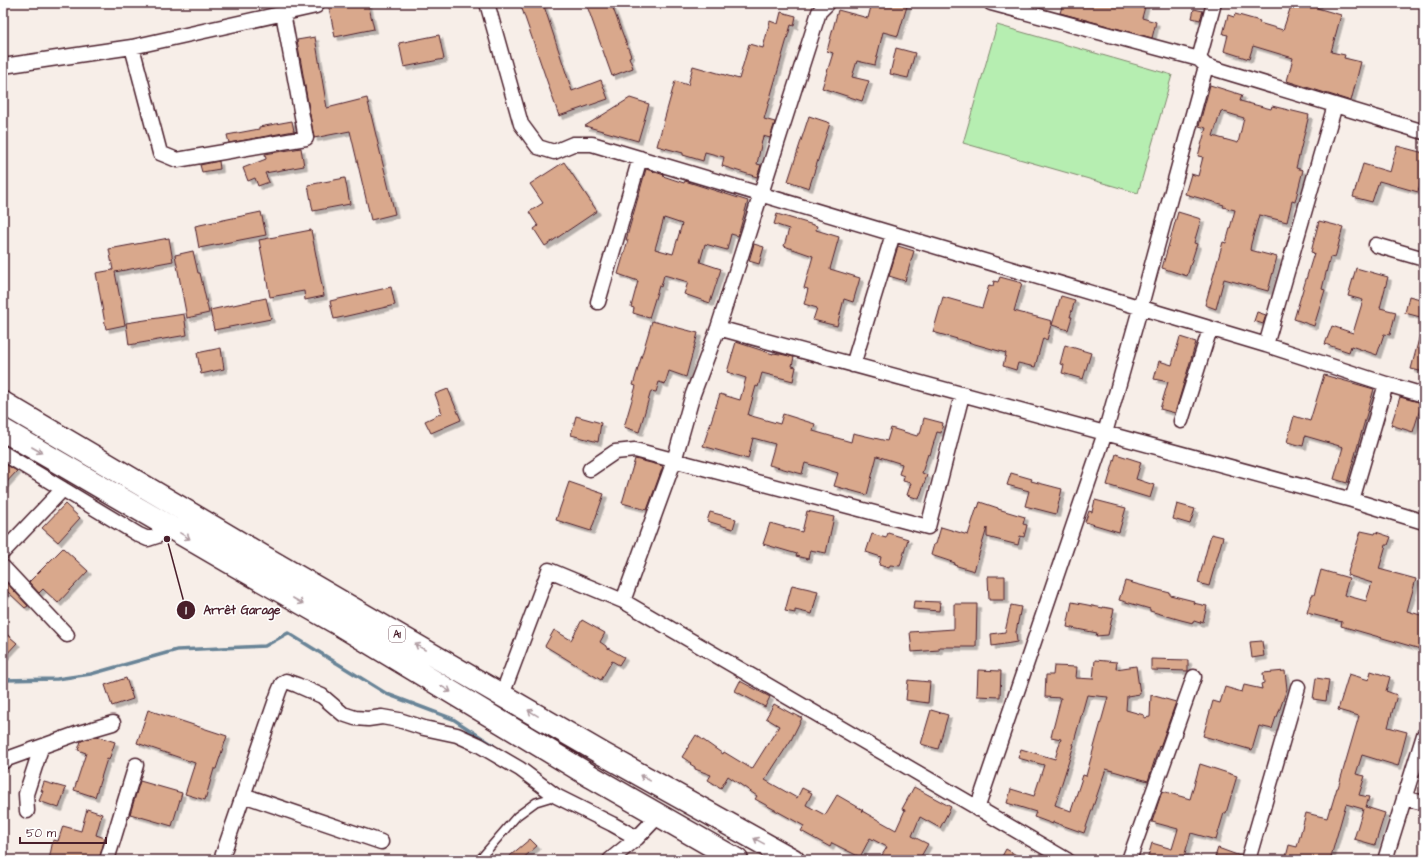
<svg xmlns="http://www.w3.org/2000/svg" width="1427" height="863" viewBox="0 0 1427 863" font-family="'Architects Daughter',sans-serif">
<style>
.green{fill:#b6eeb1;stroke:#80866e}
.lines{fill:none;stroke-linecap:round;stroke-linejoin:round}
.stream{stroke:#698497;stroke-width:3.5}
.building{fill:#d9a88c;stroke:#4a1f2b;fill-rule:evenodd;filter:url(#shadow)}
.lane-casing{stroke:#4a1f2b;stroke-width:10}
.street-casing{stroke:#4a1f2b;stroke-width:17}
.primary-casing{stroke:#4a1f2b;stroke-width:25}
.lane{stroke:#fff;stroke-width:7}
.street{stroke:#fff;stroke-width:14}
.primary{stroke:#fff;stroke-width:22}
.oneway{stroke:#ae9aa0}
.labels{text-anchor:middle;stroke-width:3;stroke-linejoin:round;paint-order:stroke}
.shield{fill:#fff;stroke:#80626b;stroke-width:1}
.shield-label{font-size:10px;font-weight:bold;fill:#4a1f2b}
.leader{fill:none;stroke:#4a1f2b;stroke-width:1.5}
.callout-dot{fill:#4a1f2b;stroke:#fff;stroke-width:1.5}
.mark-label{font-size:12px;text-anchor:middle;font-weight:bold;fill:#fff}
.callout-label{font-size:12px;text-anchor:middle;font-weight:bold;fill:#4a1f2b;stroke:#fff;stroke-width:3;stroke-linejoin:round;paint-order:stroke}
</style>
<defs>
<filter id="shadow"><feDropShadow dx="3.5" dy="3.5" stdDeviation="0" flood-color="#0004"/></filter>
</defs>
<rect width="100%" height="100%" fill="#f7eee8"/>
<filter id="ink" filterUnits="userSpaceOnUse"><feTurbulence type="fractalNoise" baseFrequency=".025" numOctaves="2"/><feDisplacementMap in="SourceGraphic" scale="8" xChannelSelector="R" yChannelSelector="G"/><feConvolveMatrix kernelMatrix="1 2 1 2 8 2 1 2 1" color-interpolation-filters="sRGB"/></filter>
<g filter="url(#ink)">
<path class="green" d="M997,25L1172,75L1138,193L963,143Z"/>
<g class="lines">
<path class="stream" d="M3,680L57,679L91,674L177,650L265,646L288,633L387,694L453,719L493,745"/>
</g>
<path class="building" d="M328,3H368L374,29L335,37Z
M520,3H543L572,91L601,80L608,99L559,116Z
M586,3H611L631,56L629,57L633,68L612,76Z
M872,3H908L898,36L883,32L875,65L857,61L852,77L869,81L862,101L822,88L833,53L827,51L838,10L868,18Z
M1063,3H1146L1142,18L1156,22L1152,38L1060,13Z
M1292,3L1306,6L1307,3H1319L1317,8L1341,15L1331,52L1345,55L1344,58L1361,62L1351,101L1287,81L1293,58L1253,46L1249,59L1224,51L1228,35L1223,34L1228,15L1234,17L1235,14L1260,21L1259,23L1283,30Z
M1194,9L1203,11L1200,20L1192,18Z
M781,12L796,16L794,26L791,25L764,119L775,122L770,138L763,136L757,164L761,165L757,177L722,166L724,157L705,152L703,161L683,155V153L657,146L675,81L688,85L693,66L739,79L749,44L763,48L770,21L778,24Z
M439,35L444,59L404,67L399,43Z
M315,37L327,108L367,98L395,214L371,220L350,131L314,138L297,40Z
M896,48L915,53L908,78L890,74Z
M1210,85L1242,95L1240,101L1271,109L1272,106L1309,115L1296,168L1303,170L1295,202L1292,201L1287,222L1259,215L1251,244L1250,250L1277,257L1268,291L1224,279L1216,309L1205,305L1223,242L1226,243L1235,210L1223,207L1224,205L1185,194L1191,174L1198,176L1203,157L1198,156L1206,128L1199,126ZM1221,111L1244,118L1238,143L1213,136Z
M630,98L649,104L638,141L585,126Z
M809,116L830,123L809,188L788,181Z
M292,121L294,131L229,143L227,135L259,129V127Z
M1397,146L1424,153V180L1421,179L1418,192L1379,181L1372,202L1353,197L1363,164L1390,172Z
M301,148L304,166L265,173L269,182L258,186L255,178L248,181L243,168L266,159L265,154Z
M219,161L220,169L202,172L200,165Z
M564,162L597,211L545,246L534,229L538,226L529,212L543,203L530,184Z
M646,169L664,175L663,176L684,183L685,181L748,201L738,236L731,234L727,250L705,244L700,262L721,269L710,303L684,294L688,282L664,275L661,287L659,286L649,318L633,313L634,308L631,307L638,281L618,274L628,240H626ZM664,218L682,224L673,254L655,249Z
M345,178L350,204L313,211L308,185Z
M261,212L266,235L199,248L195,226Z
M1178,212L1201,219L1194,243L1197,244L1187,276L1162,268Z
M777,214L817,226L816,230L839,237L830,269L860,278L853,302L844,299L837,326L813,320L817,308L804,304L808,289L804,288L813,256L784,246L789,229L774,224Z
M1319,221L1343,227L1335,258L1330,257L1322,289L1325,290L1314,326L1294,319L1314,253L1311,252Z
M311,230L324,296L305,300L304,291L270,297L259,240Z
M169,238L173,261L115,272L125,325L106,329L96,273L113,270L109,249Z
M754,244L764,247L759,264L749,261Z
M898,246L914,251L905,281L889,276Z
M193,251L198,273H200L209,313L187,318L175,255Z
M1356,268L1388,277L1380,308L1396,312L1390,335L1384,334L1377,355L1351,346L1349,352L1325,344L1332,326L1353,333L1363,300L1348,296Z
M1000,277L1022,283L1014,311L1052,321L1047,340L1043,338L1035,367L1018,363L1016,370L1003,366L1006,353L933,332L943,297L982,308L989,285L993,286L994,281L998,282Z
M391,287L395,305L334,319L330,301Z
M1061,296L1075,300L1070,317H1072L1068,330L1052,325Z
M1409,296L1424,300V318L1405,313Z
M266,298L271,319L214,330L210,310Z
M1257,312L1266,315L1263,324L1254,321Z
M184,314L187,335L129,345L126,323Z
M652,321L698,333L686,377L669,371L665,384L659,382L656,392L651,391L639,432L624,427L636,386L633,385Z
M1421,331L1424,332V372L1411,369Z
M1180,337L1196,342L1175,413L1160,409L1168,382L1154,379L1159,361L1172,365Z
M736,342L773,354V353L780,354L794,357L792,366L796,367L793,381L762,373L758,387L756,386L748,415L780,424L783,414L815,424L813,431L851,442L853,433L887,441L891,428L917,436L918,434H920L924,418L943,423L941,433L937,432L930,455L928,454L922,473L927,475L919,499L907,495L911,483L903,481L904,476L899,474L902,464L877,456L867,495L834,486L838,473L805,463L802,474L769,465L775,444L753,438L748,459L703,446L720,394L740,400L746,378L727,372Z
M1065,345L1091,353L1083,379L1062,373L1064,365L1060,364Z
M221,348L224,369L201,374L197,353Z
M1324,375L1374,389L1347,483L1334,479L1343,447L1305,436L1303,446L1287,442L1294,416L1310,421Z
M448,389L461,420L431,433L425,421L442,413L435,394Z
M1400,397L1422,403L1413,432L1391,425Z
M576,416L601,423L598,442L571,435Z
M1116,454L1141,462L1136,479L1154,485L1150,498L1107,485Z
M635,459L663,466L647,510L622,503Z
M3,463L17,471L3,486Z
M1011,473L1032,479L1031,481L1062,489L1056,514L1025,506L1029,491L1007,485Z
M569,482L604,494L591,531L556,520Z
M1095,500L1126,508L1119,532L1085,522L1089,511L1092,512Z
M980,502L998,508V509L1025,517L1023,524L1027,525L1024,537L1020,536L1018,545L987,537V528L974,571L954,565L955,563L931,555L934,544H936L941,527L968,535L977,507L978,508Z
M65,504L80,518L58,542L42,528Z
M1177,504L1195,509L1190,524L1173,519Z
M807,511L834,517L826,553L810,550L808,559L796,556L797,554L763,544L770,523L802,532Z
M710,512L736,519L733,529L707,521Z
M1361,531L1375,534L1376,532L1391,537L1388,545H1386L1379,569L1416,579L1407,611L1424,616V650L1341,626L1342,622L1307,613L1312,595H1314L1321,570L1349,578L1344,595L1366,601L1372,583L1347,575Z
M888,533L908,539L900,566L890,565L889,568L879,565L881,557L866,552L872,534L886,538Z
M1211,534L1223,537L1209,586L1198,583Z
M63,548L88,571L58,603L43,589L39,593L29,582Z
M988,576H1005V600H989Z
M3,579L28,606L25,608L8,592L3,597Z
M1125,581L1170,593V595L1194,601L1193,603L1207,606L1203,622L1201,621L1200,623L1194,621L1193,623L1181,620L1150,611V609L1119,600Z
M792,585L818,591L812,614L795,610V613L785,611Z
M914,601L940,602L939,611L913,609Z
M1072,602L1103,608V607L1114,609L1108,635L1096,636L1097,633L1067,627Z
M954,604H977L976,647H939V650L912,652L910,632L954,629Z
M1011,605L1021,607L1016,632L1017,642L992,646L991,634L1005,632Z
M582,620L605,633L600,642L606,646V647L624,657L619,665L612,661L601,680L545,646L554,630L571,640Z
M3,631L17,643L3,658Z
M1262,641L1264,656L1252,658L1250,642Z
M1151,659L1188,660V671L1151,670Z
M1095,660L1117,662L1116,669L1136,666L1140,694L1127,696L1126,710L1144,715V718L1150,717L1151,695L1176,702L1160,747L1159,746L1148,781L1106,769L1084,833L1053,822V824L1034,817L1036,812L1007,803L1011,789L1034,796L1044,765L1018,758L1021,749L1055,759L1061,739L1051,737L1061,698L1045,697L1046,675H1053L1054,666L1077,667L1076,678L1093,679ZM1087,695L1108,697L1086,776L1083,775L1071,811L1055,805L1074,745H1073Z
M978,670L1001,671L1000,697L977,696Z
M1285,671L1287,689L1277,717H1276L1272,729L1259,726L1252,750L1203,736L1213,701L1220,703L1225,687L1242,692L1244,685L1262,689L1261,684L1264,683L1263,673Z
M1371,671L1390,677L1386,691L1397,695L1388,727L1407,732L1398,766L1362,755L1356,774L1365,776L1359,795L1369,797L1366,807L1385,813L1375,845L1354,839L1363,809L1346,804L1330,860H1295L1286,857L1289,845L1297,847L1306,813L1327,818L1330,808H1331L1337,788H1338L1359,716L1338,710L1349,674L1369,680Z
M126,678L133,699L112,706L105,685Z
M1316,678L1329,680L1326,701L1313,699Z
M908,680L930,682L928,703L906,700Z
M740,681L770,697L765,707L735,691Z
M774,704L794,715V714L802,718L791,740L765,780L797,798L802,788L812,793L806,805L825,815L837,795L863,810L862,811L896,830L905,810L902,809L914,787L951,807L940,828L920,817L912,836L928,844L919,860H879L887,847L870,838L860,857L832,843L830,847L801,831L804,826L755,799L757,796L728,776L721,788L708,780L711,775L695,769V767L690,764L691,763L682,757L696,735L723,754L724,752L752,769L779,726L766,718Z
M148,710L227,736L216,769H214L205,800L185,794L195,763L137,743Z
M931,710L948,715L938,749L921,744Z
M97,736L115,742L109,760L107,759L95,797L74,790L86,753L78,750L81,741Z
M1200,764L1237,776L1226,813H1224L1216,840L1191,833L1183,860H1147L1152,843L1172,849L1178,829L1152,822L1162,791L1190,799Z
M140,781L182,793L172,826L130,814Z
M44,782L66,788L59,808L39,801L43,791H41Z
M87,809L102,814L96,835L105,838L99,860H49L53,840L58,841L63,826L81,831Z
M530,839L537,846L521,860H505Z
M1218,848L1240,856V860H1214Z
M1006,849L1025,860H1000Z"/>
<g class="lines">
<defs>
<path id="lane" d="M479,860L517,816L536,802L556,796"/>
<path id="street" d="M487,3L521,124L538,147L554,152L573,144H592L1266,345L1386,384L1424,395
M991,3L1199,59
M132,47L160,153L177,160L306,138L283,13
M3,66L132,47L316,6L315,3
M1206,66L1424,132
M1376,245L1424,259
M598,302L640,158
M718,328L1352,500L1386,384
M1266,345L1335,105
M853,365L893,234
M1181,421L1210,329
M3,453L139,535L148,539L157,536L165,524
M590,469L615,452L635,450L928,527L962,395
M1352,500L1424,522
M3,552L63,489
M3,567L67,635
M623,601L674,461L693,394L718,328L819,12L828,3
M502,695L549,570L623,601L1067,860
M3,762L7,759L79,733L113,723
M243,795L381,842
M1404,798L1424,803
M977,809L1105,433L1140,309L1206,66L1199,59L1214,3
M27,811L26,794L41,748
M107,860L136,765
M221,860L279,691L282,684L286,681L297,685L322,696L343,714L355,718L368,719L382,717L399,720L424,728L457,735L479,745L520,769L556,796L612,824L637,838
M610,860L637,838L659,815
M1129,860L1194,677
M1248,860L1298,687
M1385,860L1424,735"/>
<path id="primary" d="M3,403L262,556L603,754L793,860
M3,430L228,561L342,626L592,777L737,860"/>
</defs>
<use href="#lane" class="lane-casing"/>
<use href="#street" class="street-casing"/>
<use href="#primary" class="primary-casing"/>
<use href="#lane" class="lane"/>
<use href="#street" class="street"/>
<use href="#primary" class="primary"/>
</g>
<defs><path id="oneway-shaft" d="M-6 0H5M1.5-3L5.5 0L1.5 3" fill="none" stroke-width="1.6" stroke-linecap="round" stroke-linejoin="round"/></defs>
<g class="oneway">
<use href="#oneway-shaft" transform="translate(37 450) rotate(30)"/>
<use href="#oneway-shaft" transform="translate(185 536) rotate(31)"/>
<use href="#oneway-shaft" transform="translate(298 601) rotate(30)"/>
<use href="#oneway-shaft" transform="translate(420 647) rotate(-150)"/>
<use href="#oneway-shaft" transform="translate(446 689) rotate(31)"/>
<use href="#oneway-shaft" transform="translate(533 713) rotate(-149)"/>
<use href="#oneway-shaft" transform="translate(645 778) rotate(-151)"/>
<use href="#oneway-shaft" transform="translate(759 841) rotate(-151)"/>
</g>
</g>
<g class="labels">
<rect class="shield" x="389" y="626" width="16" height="16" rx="3"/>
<g class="shield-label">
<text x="397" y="638">A1</text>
</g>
</g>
<path class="leader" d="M167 539L186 610"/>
<g class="callout-dot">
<circle cx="167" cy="539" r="4"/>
<circle cx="186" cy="610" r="10"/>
</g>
<g class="mark-label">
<text x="186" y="614">1</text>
</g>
<g class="callout-label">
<text x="242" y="614">Arrêt Garage</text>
</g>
<rect width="1427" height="863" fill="none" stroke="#fff" stroke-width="16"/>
<rect x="8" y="8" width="1411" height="847" fill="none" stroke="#4a1f2b" stroke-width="1.5" filter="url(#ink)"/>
<path d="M20 837v6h86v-6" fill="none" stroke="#4a1f2b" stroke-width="2"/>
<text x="26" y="837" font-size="12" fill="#4a1f2b" stroke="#ffffff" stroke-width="3" paint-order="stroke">50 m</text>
</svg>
